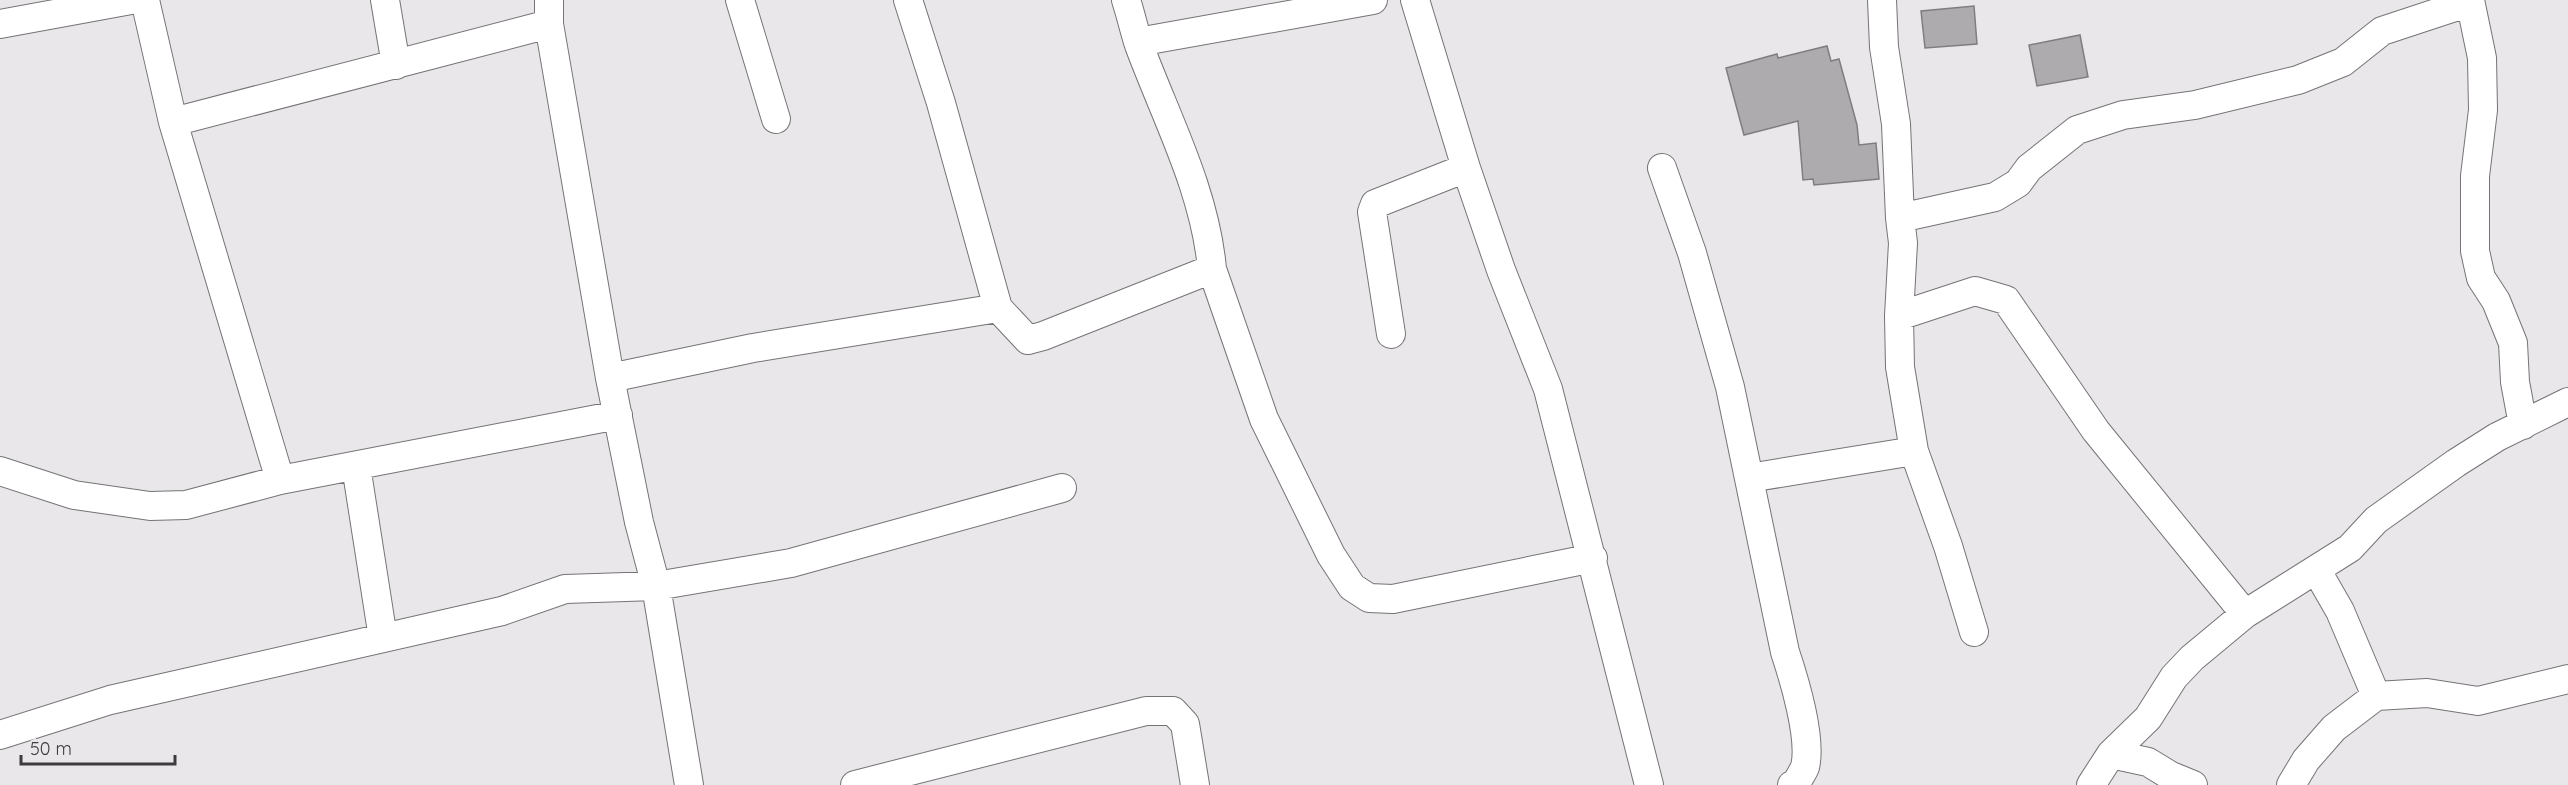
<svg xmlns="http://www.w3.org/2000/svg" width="2568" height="785" viewBox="0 0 2568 785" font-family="Quicksand,sans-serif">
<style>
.building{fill:#aeabaf;stroke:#807d81;stroke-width:1.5}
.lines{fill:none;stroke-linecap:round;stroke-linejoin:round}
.minor-casing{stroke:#757376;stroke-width:30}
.minor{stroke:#fff;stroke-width:28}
</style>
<rect width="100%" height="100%" fill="#eae7ea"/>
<path class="building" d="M1974,6L1977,44L1925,48L1921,11Z
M2080,35L2088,77L2037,86L2029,45Z
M1827,46L1831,61L1839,59L1857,125L1859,145L1876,143L1879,179L1814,185L1813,179L1803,180L1798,121L1744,135L1726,68L1777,54L1778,58Z"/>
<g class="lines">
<defs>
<path id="minor" d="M145,0L173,122L280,480
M385,0L396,65
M549,0V24L610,378L639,522L656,586L689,785
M740,0L776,119
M908,0L941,103L998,308
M1126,0C1131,15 1134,30 1139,45C1166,118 1205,190 1212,269L1264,419L1331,555L1352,587L1369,598L1393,599L1593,558
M1415,0L1466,168L1501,270L1548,389L1649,785
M1882,0L1884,47L1896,124L1900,218L1903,243L1899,316L1900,367L1914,451L1948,546L1974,632
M2470,0L2482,58L2483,110L2475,176V251L2481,278L2496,301L2513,343L2515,382L2523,425
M0,24L131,0
M1138,42L1373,0
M173,122L549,24
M1662,168L1692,253L1730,387L1785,652C1794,679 1812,739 1805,767C1803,772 1798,779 1796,784L1792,785
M1900,218L1995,197L2018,183L2029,168L2077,130L2123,115L2195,105L2298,80L2343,62L2382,31L2470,2
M1899,316L1975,291L2006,300L2096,431L2245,614
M1391,334L1372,212L1375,204L1466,168
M610,378L753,348L998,308L1028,340L1043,336L1212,269
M356,466L383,638
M0,471L74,495L150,506L186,505L280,480L618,415
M1749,478L1914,451
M2317,571L2340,611L2376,696
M0,735L110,700L502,611L565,589L656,586L791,563L1062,488
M2111,754L2148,762L2171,776L2193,785
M855,785L1146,711H1173L1185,724L1195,785
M2091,785L2111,754L2148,718L2174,677L2192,658L2245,614L2350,548L2376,520L2456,463L2497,437L2568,402
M2291,785L2306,760L2334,728L2376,696L2427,693L2478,701L2568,679"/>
</defs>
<use href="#minor" class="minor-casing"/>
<use href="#minor" class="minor"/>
</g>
<path d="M21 755v9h154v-9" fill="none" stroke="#3d3c3d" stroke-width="3"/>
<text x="30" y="755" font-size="18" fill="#3d3c3d" stroke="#eae7ea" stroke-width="4.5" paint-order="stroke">50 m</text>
</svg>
